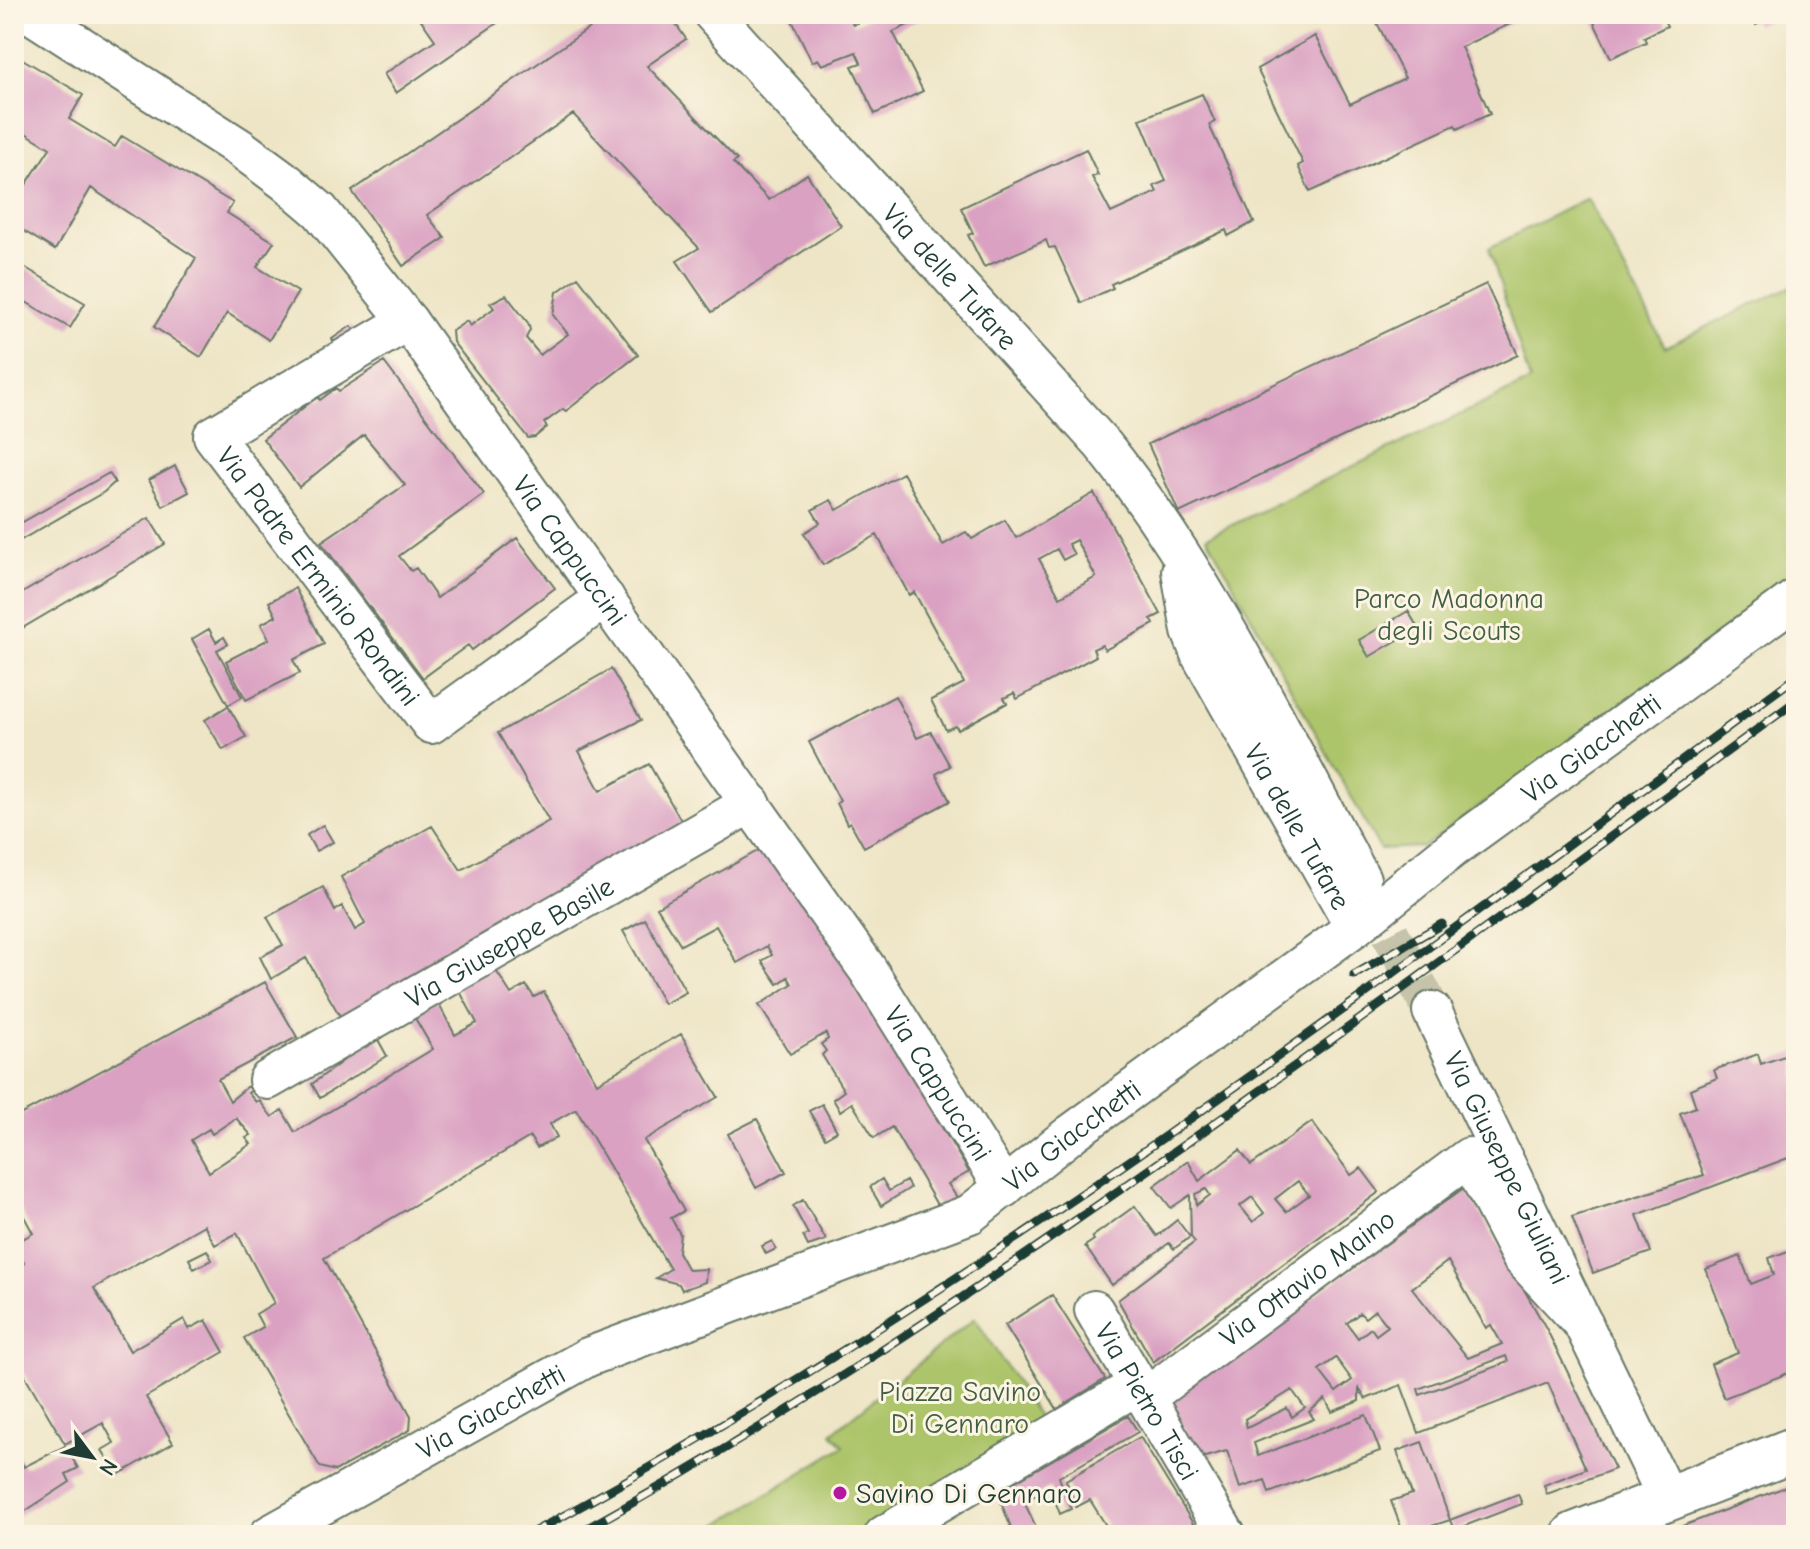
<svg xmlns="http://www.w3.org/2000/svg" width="1810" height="1549" viewBox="0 0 1810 1549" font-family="'Comic Neue',sans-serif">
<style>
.green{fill:#adc56a;stroke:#66814f;stroke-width:2}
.building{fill:#daa1c2;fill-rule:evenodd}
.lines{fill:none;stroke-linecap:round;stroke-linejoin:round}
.minor-tunnel{stroke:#c5c3a9;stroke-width:38;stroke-dasharray:38 19;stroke-linecap:butt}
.minor-casing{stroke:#677867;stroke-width:42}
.tertiary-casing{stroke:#677867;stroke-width:48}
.minor{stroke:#fff;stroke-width:38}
.tertiary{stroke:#fff;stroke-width:44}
.rail-casing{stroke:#1f3d34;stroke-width:9}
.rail{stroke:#fcf5e5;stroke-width:6;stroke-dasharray:18;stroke-linecap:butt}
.poi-dot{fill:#b5179e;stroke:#fcf5e5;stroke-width:3}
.labels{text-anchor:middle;stroke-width:6;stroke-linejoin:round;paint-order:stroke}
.street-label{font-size:28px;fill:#1f3d34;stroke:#fcf5e5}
.park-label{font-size:28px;fill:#425f42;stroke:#fcf5e5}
.poi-label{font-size:28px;fill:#1f3d34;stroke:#fcf5e5;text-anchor:start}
</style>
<rect width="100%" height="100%" fill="#fcf5e5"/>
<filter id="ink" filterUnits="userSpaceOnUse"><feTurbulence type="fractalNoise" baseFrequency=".0125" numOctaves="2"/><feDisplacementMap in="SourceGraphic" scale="16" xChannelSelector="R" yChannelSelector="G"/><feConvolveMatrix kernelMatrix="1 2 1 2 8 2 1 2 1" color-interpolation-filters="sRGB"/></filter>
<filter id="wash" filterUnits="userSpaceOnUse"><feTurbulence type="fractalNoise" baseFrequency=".006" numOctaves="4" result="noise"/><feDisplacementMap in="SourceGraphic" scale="32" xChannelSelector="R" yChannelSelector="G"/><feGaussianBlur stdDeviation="1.8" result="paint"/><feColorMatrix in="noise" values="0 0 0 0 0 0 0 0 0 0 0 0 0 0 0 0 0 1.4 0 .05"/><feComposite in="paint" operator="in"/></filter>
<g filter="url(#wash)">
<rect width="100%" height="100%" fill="#eee5c6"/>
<path class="green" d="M1587,198L1665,347L1796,284V580L1423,847L1380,849L1207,537L1530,381L1489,248Z
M975,1318L1044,1426L859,1535H701L844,1446L832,1433Z"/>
<g id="blocks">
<path class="building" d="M417,14H510L396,93L384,74L435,40Z
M610,14H669L686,39L647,66L737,160L733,163L769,200L807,174L841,226L712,312L677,261L699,248L573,114L427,215L445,238L403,266L352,191Z
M789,14H848L853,25L876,14H931L893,32L923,91L875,114L852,66L861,63L856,52L822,65L818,59L812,62Z
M1379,14H1531L1461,47L1490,114L1457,129L1455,125L1310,192L1298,166L1303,163L1257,69L1315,36L1350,104L1405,78L1374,17Z
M1590,14H1661L1667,26L1644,37L1646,42L1611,58Z
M1751,14H1780L1756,25Z
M14,54L83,95L69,119L115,147L122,136L233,203L227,213L274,242L257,267L298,292L269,340L227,313L201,357L154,327L196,258L91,188L55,250L14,225V203L50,148L14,126Z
M1202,94L1215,122L1209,125L1254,222L1228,236L1226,230L1111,284L1113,288L1081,303L1055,247L1049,248L1046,240L984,267L968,235L973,233L961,208L1086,149L1098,175L1092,177L1111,213L1157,192L1154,186L1166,181L1140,119Z
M14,261L85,303L70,328L14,295Z
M578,277L638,355L566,411L563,409L544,423L547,427L535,437L528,438L453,342L452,331L467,321L470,326L494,308L490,303L506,295L528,323L530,330L526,338L540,355L568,334L553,315L557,292Z
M1486,284L1518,355L1179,513L1148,444Z
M351,326L359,336L339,350L332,339Z
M384,362L484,494L399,556L411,571L416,568L437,598L517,538L555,588L472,650L468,645L423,678L321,542L405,485L364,435L299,487L263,439L317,397L320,400L336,388L339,391Z
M175,466L189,492L163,506L149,480Z
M109,473L115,482L104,492L14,544V527Z
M903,473L943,545L966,532L972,539L1005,520L1016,538L1094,493L1161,614L1151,619L1154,624L1105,650L1102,645L1093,649L1096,656L1017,699L1014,693L1004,698L1007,703L958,730L956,726L946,730L931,700L964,683L914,592L909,595L877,535L823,565L804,533L820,523L812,510L831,500L837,510ZM1076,540L1096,577L1060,597L1039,559L1057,549L1063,560L1074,554L1068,544Z
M149,518L165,544L14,633V598Z
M295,588L324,644L293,660L300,673L246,700L226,661L269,639L261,624L276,616L269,602Z
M1408,611L1418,628L1369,657L1359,640Z
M209,629L216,642L224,637L228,644L217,650L242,697L228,705L192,639Z
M611,669L641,720L579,751L600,791L649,764L683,824L340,1016L306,958L271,979L260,957L283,945L267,917L323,887L335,911L342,906L355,930L365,924L341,877L432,826L461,870L549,821L498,733Z
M895,696L917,738L931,732L950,766L936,774L950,801L864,847L850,822L847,824L837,803L840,801L809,742Z
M228,706L246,737L223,750L205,720Z
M323,825L333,842L316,851L307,835Z
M763,848L803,898L969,1172L948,1184L958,1199L940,1210L892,1127L874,1138L852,1103L840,1111L833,1099L844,1091L822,1055L826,1051L821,1044L828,1039L826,1033L790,1054L759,1005L792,984L788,977L778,984L762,961L772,955L767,946L737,963L716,926L681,945L657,907Z
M645,919L686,992L664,1004L623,931Z
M493,966L511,994L526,985L534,997L544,992L597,1083L681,1034L718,1097L644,1140L684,1211L671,1218L680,1234L678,1252L688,1270L706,1269L705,1282L682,1290L679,1284L656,1278L670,1269L576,1109L550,1124L557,1137L537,1148L530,1137L324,1258L411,1416L410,1430L335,1471L320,1467L244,1338L263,1327L256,1314L274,1303L237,1233L215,1245L204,1225L94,1288L130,1351L184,1319L189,1329L206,1320L224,1352L146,1397L173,1443L118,1475L102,1450L114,1443L103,1423L65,1444L14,1357V1269L24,1263L21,1257L14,1261V1244L33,1233L14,1198V1118L265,982L297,1037L218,1079L230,1101L248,1086L252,1090L248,1093L256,1102L259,1100L272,1117L282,1110L295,1132L433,1049L412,1013L436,999L455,1035L477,1023L457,986ZM236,1118L251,1135L246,1138L251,1144L209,1172L191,1140L209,1129L212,1134Z
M376,1036L387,1056L320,1098L312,1084Z
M1796,1052V1155L1637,1215L1651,1252L1593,1273L1572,1217L1704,1175L1680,1113L1696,1107L1690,1089L1717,1078L1714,1070L1758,1054L1761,1064Z
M822,1104L837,1131L825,1138L809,1111Z
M757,1119L786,1172L756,1188L728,1134Z
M1312,1122L1351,1175L1361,1168L1379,1192L1153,1362L1118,1300L1195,1242L1191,1237L1190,1195L1171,1208L1154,1186L1188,1161L1199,1181L1240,1150L1251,1165ZM1298,1181L1309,1195L1286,1212L1275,1199ZM1206,1189L1210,1195L1197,1205L1195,1194ZM1252,1197L1264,1213L1253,1222L1240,1206Z
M882,1179L889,1191L906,1181L910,1188L881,1206L870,1187Z
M1465,1187L1546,1328L1615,1469L1547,1494L1544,1485L1586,1469L1548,1383L1419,1433L1401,1385L1366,1399L1359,1389V1401L1332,1412L1325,1399L1309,1412L1314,1419L1254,1443L1258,1456L1366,1415L1380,1451L1269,1493L1265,1480L1240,1488L1227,1451L1201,1458L1167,1398L1243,1348ZM1448,1261L1486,1328L1491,1325L1502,1344L1468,1358L1412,1288ZM1375,1310L1388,1326L1376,1335L1371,1328L1358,1338L1347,1323L1360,1313L1365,1318ZM1506,1356L1508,1362L1420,1395L1418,1389ZM1336,1358L1352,1380L1336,1392L1319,1370ZM1292,1390L1305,1408L1292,1417L1287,1408L1247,1428L1245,1419Z
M803,1200L826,1240L808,1246L803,1236L808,1234L793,1206Z
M1135,1206L1157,1236L1177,1220L1190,1237L1174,1249L1169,1243L1112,1285L1085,1246L1094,1240L1092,1237Z
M772,1241L776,1249L766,1254L762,1246Z
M1796,1248V1370L1724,1398L1711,1364L1738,1353L1706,1269L1740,1256L1751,1284L1774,1275L1769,1258Z
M207,1250L212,1260L194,1269L189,1259Z
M1052,1295L1105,1379L1057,1409L1005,1325Z
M1128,1416L1138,1432L1059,1477L1071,1509L1060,1514L1050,1487L1024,1502L1040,1535H1014L997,1492Z
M1140,1437L1148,1450L1200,1535H1132L1130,1532L1112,1535L1090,1500L1076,1507L1066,1480Z
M1422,1442L1450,1520L1518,1494L1522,1504L1454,1530L1450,1520L1404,1535L1391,1501L1412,1494L1397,1451Z
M65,1446L78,1468L66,1474L70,1482L16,1517L14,1449L24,1467Z
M1796,1483V1535H1659Z"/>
</g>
</g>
<g filter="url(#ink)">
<use href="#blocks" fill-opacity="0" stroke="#677867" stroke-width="2"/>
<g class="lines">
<path class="minor-tunnel" d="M1363,883L1432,1011"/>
<defs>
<g id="minor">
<path id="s1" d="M31,14L240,148L286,182L320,211L408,321L868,970L1004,1188"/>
<path id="s2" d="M713,14L1103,445C1208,576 1281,732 1361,879"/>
<path id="s3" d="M408,321L213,436L431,724L605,598"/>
<path id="s4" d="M1181,571L1191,631L1200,654L1355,927"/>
<path id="s5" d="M1432,1011L1667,1498"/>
<path id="s6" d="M268,1080L751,803"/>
<path id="s7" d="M1094,1310L1226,1535"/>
<path id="s8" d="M1145,1398L1469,1157L1521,1257L1584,1325"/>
<path id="s9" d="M269,1535L588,1357L970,1214L1072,1133L1355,927L1452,849L1796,598"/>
<path d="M884,1535L1138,1385"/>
</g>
<path id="tertiary" d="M1574,1535L1796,1449"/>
</defs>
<use href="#minor" class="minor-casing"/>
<use href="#tertiary" class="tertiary-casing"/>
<use href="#minor" class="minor"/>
<use href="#tertiary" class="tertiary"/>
<defs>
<path id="rail" d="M1354,975L1442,924
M528,1535C978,1293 1385,978 1796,677
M575,1535C779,1423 973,1293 1164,1159C1377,1009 1586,855 1796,701"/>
</defs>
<use href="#rail" class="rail-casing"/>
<use href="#rail" class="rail"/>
</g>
</g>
<circle class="poi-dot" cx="840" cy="1493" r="8"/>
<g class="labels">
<g class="street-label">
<text dy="10" stroke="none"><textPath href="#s2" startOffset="354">Via delle Tufare</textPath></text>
<text dy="10" stroke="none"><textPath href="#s1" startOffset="772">Via Cappuccini</textPath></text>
<text dy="10" stroke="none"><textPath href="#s3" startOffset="402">Via Padre Erminio Rondini</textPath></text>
<text dy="10" stroke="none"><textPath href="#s9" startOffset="1550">Via Giacchetti</textPath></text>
<text dy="10" stroke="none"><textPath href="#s4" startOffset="284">Via delle Tufare</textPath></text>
<text dy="10" stroke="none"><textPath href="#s6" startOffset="278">Via Giuseppe Basile</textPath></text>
<text dy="10" stroke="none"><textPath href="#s1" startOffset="1420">Via Cappuccini</textPath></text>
<text dy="10" stroke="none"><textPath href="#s9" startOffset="902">Via Giacchetti</textPath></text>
<text dy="10" stroke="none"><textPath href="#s5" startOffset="174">Via Giuseppe Giuliani</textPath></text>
<text dy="10" stroke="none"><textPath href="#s8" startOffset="202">Via Ottavio Maino</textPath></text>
<text dy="10" stroke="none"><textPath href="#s7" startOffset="106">Via Pietro Tisci</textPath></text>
<text dy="10" stroke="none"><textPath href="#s9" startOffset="254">Via Giacchetti</textPath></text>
</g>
<g class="park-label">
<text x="1449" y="608">Parco Madonna<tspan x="1449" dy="32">degli Scouts</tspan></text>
<text x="960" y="1401">Piazza Savino<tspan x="960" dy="32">Di Gennaro</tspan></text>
</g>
<g class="poi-label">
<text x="856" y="1503">Savino Di Gennaro</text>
</g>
</g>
<rect width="1810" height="1549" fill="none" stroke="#fcf5e5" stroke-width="48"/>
<g transform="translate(92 1457) rotate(122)" stroke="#fcf5e5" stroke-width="6" paint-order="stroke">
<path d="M0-6L14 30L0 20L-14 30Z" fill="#1f3d34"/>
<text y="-12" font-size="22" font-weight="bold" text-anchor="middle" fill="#1f3d34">N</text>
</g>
</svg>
